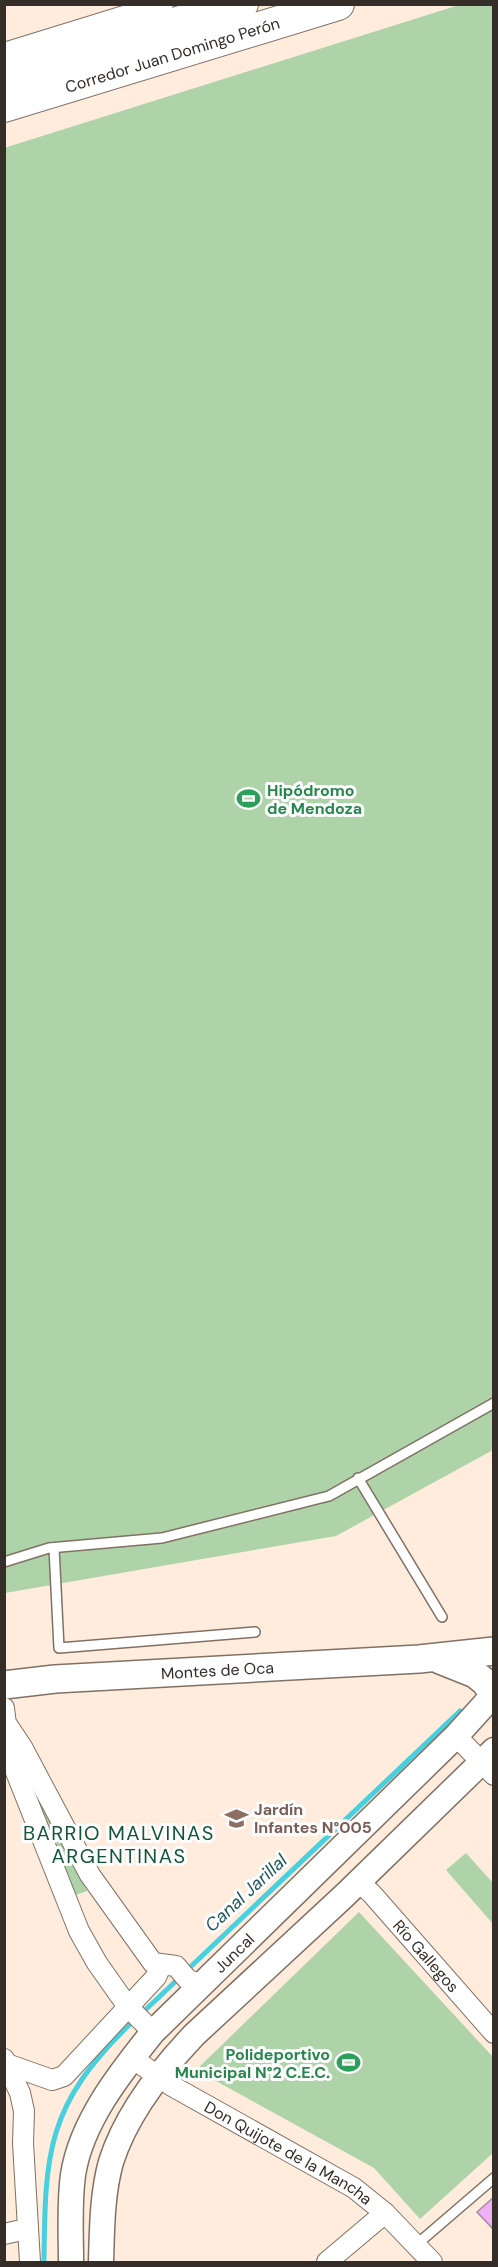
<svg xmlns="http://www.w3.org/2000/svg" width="498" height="2267" viewBox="0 0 498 2267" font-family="'DM Sans',sans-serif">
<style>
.green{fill:#aed3a9}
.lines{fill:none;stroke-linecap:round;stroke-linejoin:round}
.stream{stroke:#48d0de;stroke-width:5}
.building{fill:#f1b0f3;stroke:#9f909f;stroke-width:1.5}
.service-casing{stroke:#817164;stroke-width:12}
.minor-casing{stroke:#817164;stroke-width:22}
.tertiary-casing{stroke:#817164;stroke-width:27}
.secondary-casing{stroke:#817164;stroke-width:30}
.trunk-casing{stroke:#817164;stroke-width:34}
.service{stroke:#fff;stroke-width:9}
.minor{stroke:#fff;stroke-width:20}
.tertiary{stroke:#fff;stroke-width:24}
.secondary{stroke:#fff;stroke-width:27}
.trunk{stroke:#fff;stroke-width:32}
.labels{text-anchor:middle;stroke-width:6;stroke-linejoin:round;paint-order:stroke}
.street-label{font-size:16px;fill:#342d28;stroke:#fdfdfd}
.leisure-label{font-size:16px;font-weight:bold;fill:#27864d;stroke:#fdfdfd;text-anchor:start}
.education-label{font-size:16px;font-weight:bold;fill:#785e54;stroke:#fdfdfd;text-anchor:start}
.water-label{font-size:18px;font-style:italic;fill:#21585f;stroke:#fdfdfd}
.quarter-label{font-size:20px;letter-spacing:1.5px;fill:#125439;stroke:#fdfdfd}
</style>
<rect width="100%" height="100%" fill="#ffecdd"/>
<path class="green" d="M459,5H493V1450L336,1536L5,1593L4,148Z
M24,1769L87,1891L73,1896Z
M466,1853L493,1883V1924L446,1870Z
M359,1912L493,2057V2153L420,2219L374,2168L196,2070Z"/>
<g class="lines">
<path class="stream" d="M185,1972L460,1711
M141,2014L177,1980
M44,2262C45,2151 47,2105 130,2024"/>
</g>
<path class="building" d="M494,2197V2230L477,2212Z"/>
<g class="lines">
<defs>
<path id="service" d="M358,1478L442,1617
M54,1548L59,1648L255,1632
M4,1562L49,1548L162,1538L329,1496L494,1403
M416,2245L494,2178"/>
<g id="minor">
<path d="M4,53L163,4"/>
<path d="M4,1708L10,1757L79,1931L97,1963L128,2007L153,2032"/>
<path d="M8,1726L22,1747L90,1875L153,1963L176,1966L188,1980L202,1985"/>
<path d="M456,1736L494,1775"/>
<path id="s1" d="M359,1882L372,1894L494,2033"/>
<path id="s2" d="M132,2058L172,2086L354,2188L385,2213L432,2262"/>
<path d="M4,2059L20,2093L24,2111L23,2143L30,2262"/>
<path d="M4,2063L52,2080L64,2076L156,1977L161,1966"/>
<path d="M4,2234L26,2229"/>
<path d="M327,2262L385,2213"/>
</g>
<g id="tertiary">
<path id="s3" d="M71,2262C71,2233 69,2204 73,2175C81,2122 120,2073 153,2032L456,1736L494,1694"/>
<path d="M101,2262C102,2229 102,2194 111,2162C126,2114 160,2071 194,2035L345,1895L494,1750"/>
</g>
<g id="secondary">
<path d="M440,1660L475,1674L485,1682L494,1695"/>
<path id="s4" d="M4,1685L55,1679L419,1659L494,1651"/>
</g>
<g id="trunk">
<path d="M4,74L242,4"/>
<path id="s5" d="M4,106L338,4"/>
</g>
</defs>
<use href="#service" class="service-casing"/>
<use href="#minor" class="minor-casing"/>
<use href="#tertiary" class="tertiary-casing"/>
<use href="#secondary" class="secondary-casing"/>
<use href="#trunk" class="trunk-casing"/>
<use href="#service" class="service"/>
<use href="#minor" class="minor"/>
<use href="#tertiary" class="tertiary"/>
<use href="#secondary" class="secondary"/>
<use href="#trunk" class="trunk"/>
</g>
<defs>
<symbol id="stadium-bare" viewBox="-9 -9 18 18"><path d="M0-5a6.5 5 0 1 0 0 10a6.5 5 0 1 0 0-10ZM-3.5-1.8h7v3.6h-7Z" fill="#2e9e5b" stroke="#fdfdfd" stroke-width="2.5" paint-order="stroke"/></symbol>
<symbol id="school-bare" viewBox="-9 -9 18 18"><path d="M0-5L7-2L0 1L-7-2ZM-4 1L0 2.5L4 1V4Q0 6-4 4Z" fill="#8d6e63" stroke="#fdfdfd" stroke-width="2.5" paint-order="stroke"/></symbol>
</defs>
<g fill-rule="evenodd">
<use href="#stadium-bare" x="232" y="782" width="33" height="33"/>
<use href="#school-bare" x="220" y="1802" width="33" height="33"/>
<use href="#stadium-bare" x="332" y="2046" width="33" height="33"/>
</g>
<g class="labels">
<g class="street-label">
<text dy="6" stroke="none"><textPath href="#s5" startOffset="176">Corredor Juan Domingo Perón</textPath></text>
<text dy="6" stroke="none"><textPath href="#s4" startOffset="214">Montes de Oca</textPath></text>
<text dy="6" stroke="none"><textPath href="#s3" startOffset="366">Juncal</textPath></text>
<text dy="6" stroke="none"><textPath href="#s1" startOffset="100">Río Gallegos</textPath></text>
<text dy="6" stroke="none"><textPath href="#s2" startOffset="183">Don Quijote de la Mancha</textPath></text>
</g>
<g class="leisure-label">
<text x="267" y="796">Hipódromo<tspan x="267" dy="18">de Mendoza</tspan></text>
<text x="330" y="2060" text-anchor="end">Polideportivo<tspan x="330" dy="18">Municipal N°2 C.E.C.</tspan></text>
</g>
<g class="education-label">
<text x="254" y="1815">Jardín<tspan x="254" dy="18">Infantes N°005</tspan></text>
</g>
<g class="water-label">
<text transform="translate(246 1893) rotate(-43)" y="6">Canal Jarillal</text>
</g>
<g class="quarter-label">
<text x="119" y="1840">BARRIO MALVINAS<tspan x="119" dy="23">ARGENTINAS</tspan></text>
</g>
</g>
<rect width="498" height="2267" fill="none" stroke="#342d28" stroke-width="12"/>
</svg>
